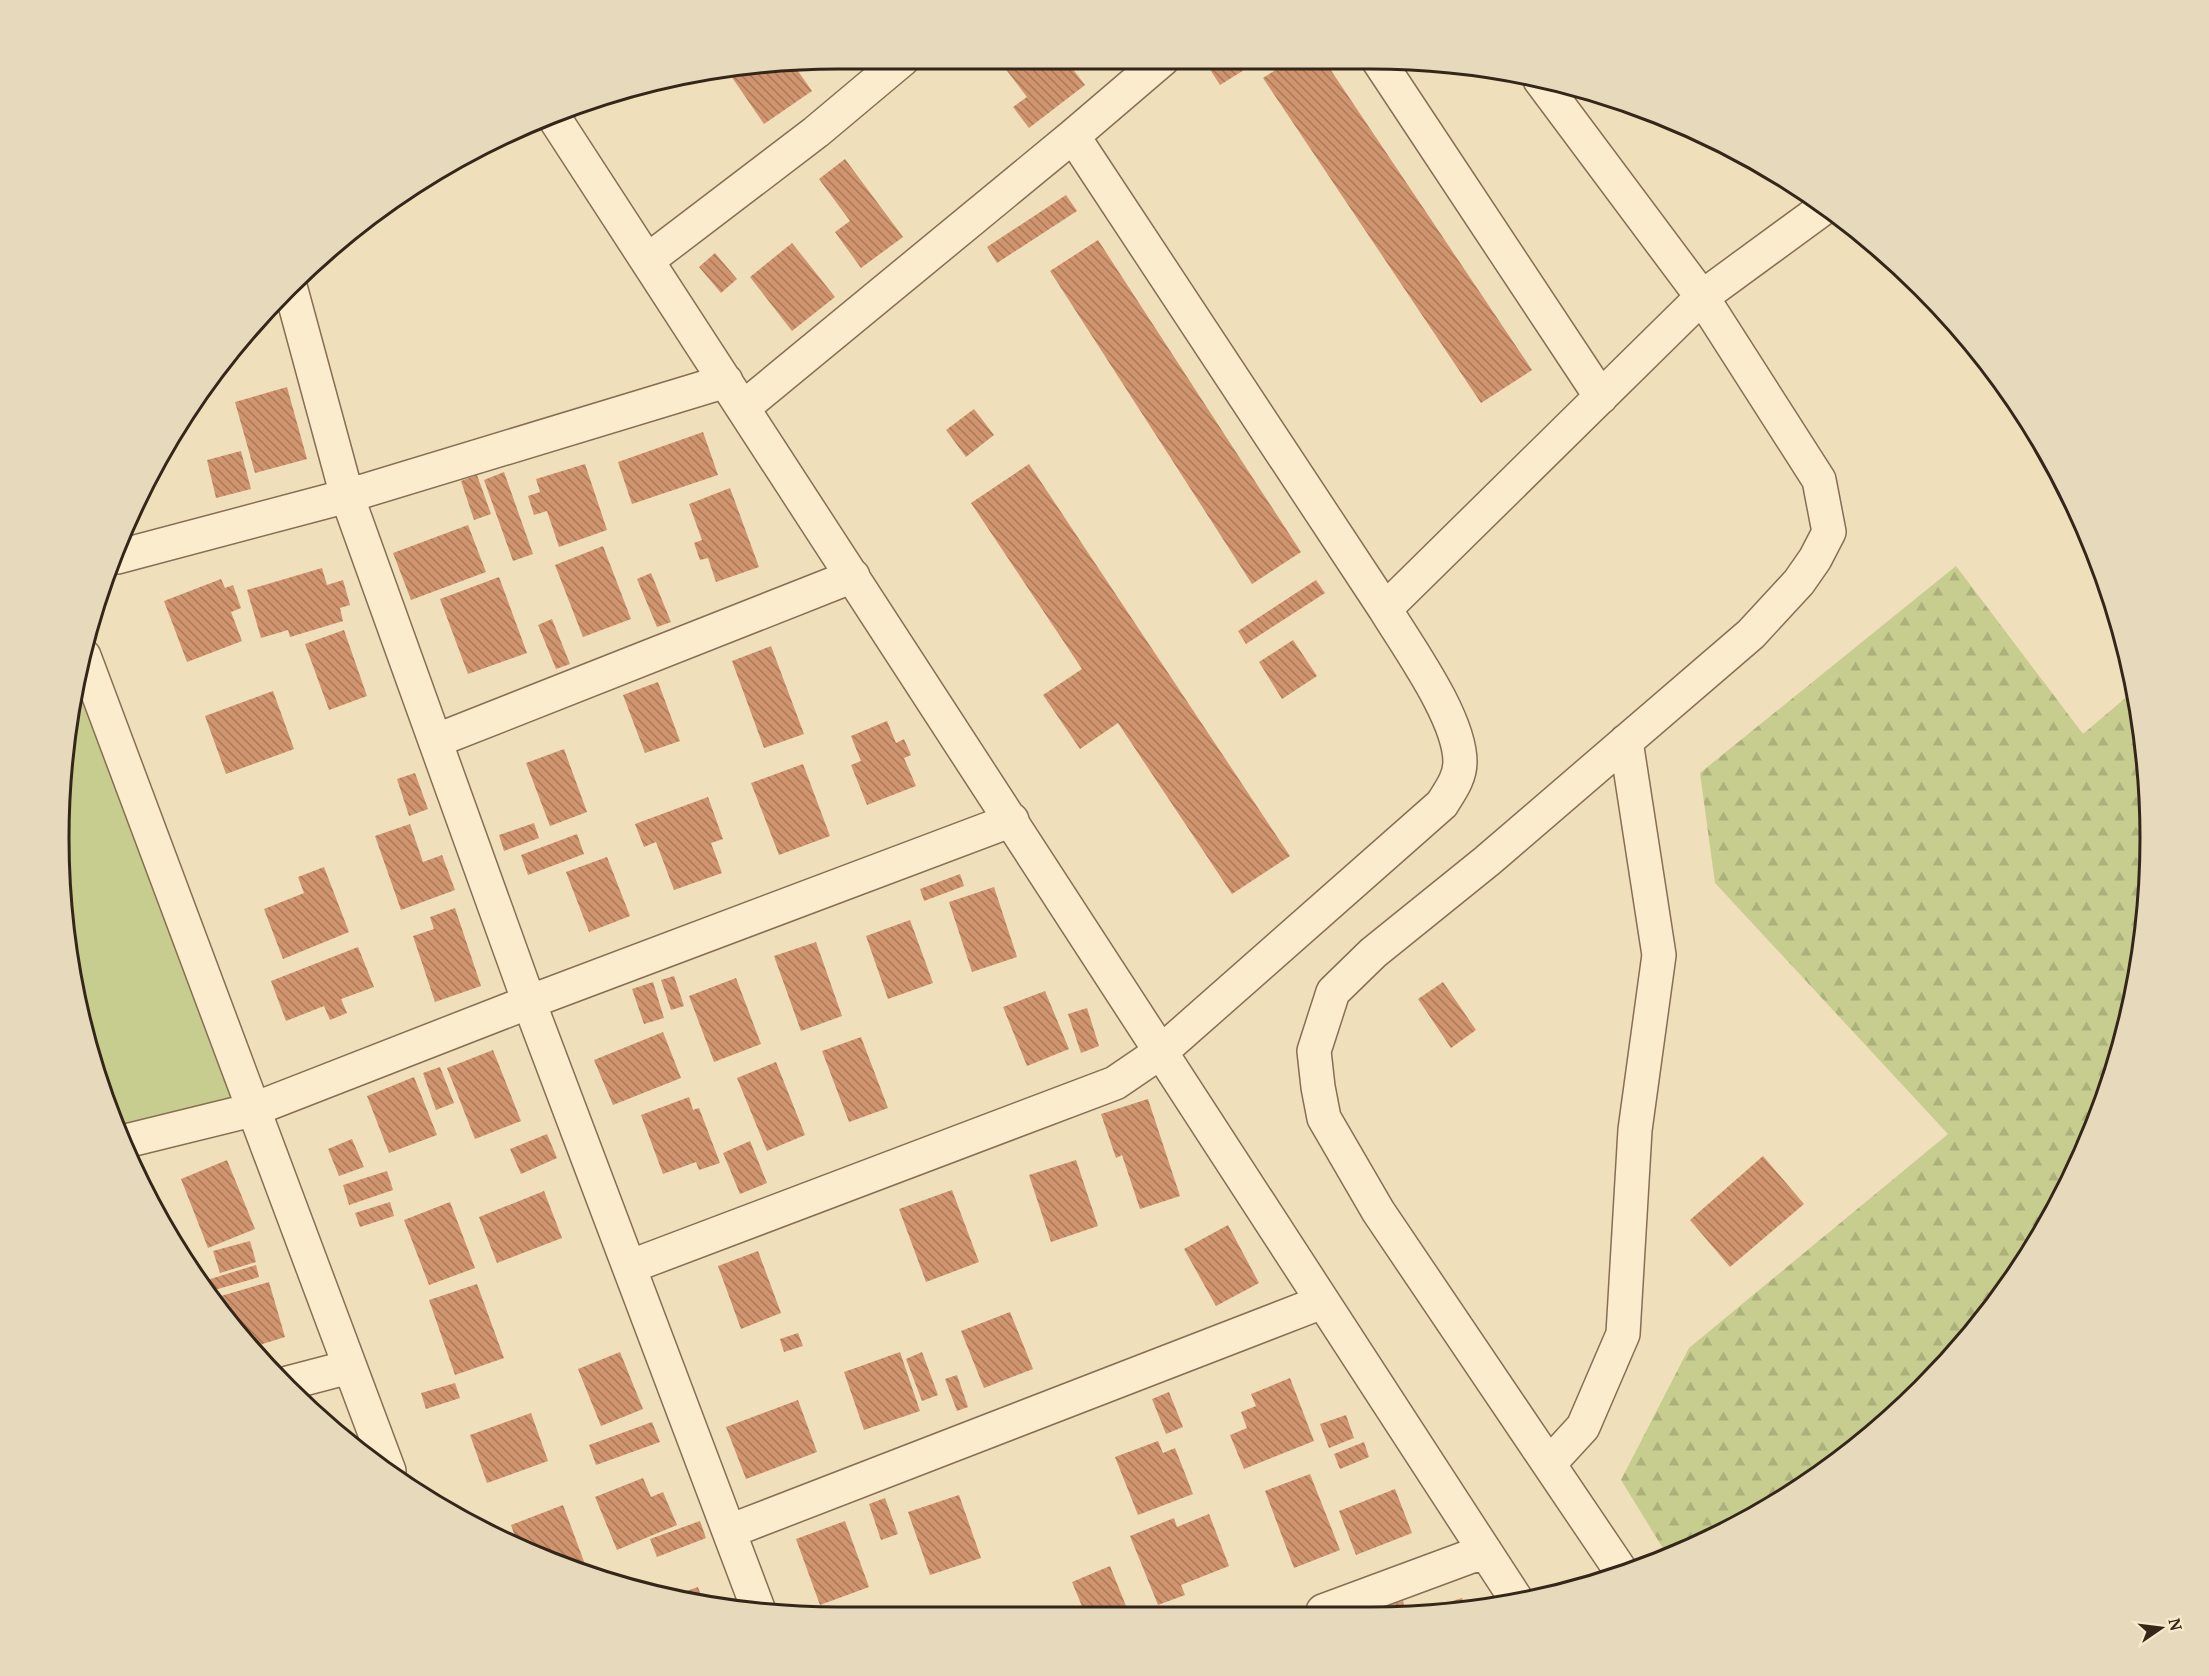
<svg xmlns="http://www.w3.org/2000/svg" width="2209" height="1676" viewBox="0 0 2209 1676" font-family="'PT Serif',serif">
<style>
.forest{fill:url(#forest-firs)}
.park{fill:#c7cd8e}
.building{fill:url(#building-back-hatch)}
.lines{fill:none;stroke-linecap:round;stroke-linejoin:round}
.minor-casing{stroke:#876e54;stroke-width:36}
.minor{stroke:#faeccd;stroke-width:33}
.rim{fill:none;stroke:#35261a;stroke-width:3}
</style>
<defs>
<pattern id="forest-firs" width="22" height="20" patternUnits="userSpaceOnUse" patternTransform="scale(1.5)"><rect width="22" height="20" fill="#c7cd8e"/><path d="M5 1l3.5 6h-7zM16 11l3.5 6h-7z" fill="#acb07a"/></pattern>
<pattern id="building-back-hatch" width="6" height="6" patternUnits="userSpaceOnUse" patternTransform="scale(1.5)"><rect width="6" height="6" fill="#d0956e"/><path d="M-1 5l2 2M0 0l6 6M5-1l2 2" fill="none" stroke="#aa795a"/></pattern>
</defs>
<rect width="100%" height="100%" fill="#efdfba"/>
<path class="forest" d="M1956,566L2083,734L2136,689L2150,838L2136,990L2091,1136L2019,1271L1922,1389L1804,1486L1669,1558L1621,1480L1689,1348L1948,1134L1715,883L1700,773Z"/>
<path class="park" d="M77,676L236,1104L121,1132L100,1089L60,889L74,686Z"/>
<path class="building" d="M998,59H1065L1085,85L1029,128L1013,107L1027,97Z
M1222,60H1260L1220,85L1209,68Z
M1291,60H1324L1532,370L1481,403L1263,78Z
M793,64L812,91L764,124L729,73Z
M845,159L903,237L861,268L835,232L850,221L819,179Z
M1066,195L1077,211L997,263L987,247Z
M1098,240L1301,552L1252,584L1050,271Z
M792,243L835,297L792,331L750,277Z
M715,253L737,279L721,293L699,267Z
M287,387L307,459L255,473L235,402Z
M974,409L994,435L966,457L946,430Z
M703,432L718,475L632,504L618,462Z
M241,451L251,489L216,498L207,460Z
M585,464L607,530L559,547L547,511L534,515L528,496L540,492L536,479Z
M1029,464L1290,856L1232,894L1118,723L1080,749L1043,695L1082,669L971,503Z
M504,472L533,554L513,561L484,480Z
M477,475L491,514L474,520L461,481Z
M730,488L759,567L716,582L708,558L700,560L694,543L702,540L689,504Z
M468,525L486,572L411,600L393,553Z
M603,546L631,619L583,637L555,565Z
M322,568L327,585L343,580L350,605L340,608L343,621L290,637L288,630L261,638L247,590Z
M651,573L671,622L657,627L637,579Z
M499,577L527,653L468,674L440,599Z
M221,579L225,588L233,585L241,608L231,612L242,641L187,662L164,601Z
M1316,580L1325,593L1246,644L1238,631Z
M552,619L570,664L556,669L538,625Z
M344,630L367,696L329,710L305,644Z
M1293,640L1317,676L1282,699L1259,662Z
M771,646L804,734L764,748L732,661Z
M658,682L680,741L645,753L623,695Z
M273,691L294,749L226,774L205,716Z
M887,721L896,743L904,739L911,755L904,758L916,786L867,805L851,765L861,761L851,736Z
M564,749L587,812L550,826L526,763Z
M803,764L830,836L779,855L751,783Z
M415,773L428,809L409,816L397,779Z
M708,797L723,839L711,843L722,873L674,890L656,842L644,847L635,824Z
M534,823L539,838L504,851L499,835Z
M410,824L423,862L442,855L455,890L401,910L375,836Z
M577,834L584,854L528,875L521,855Z
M607,857L630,916L589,932L566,872Z
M324,867L349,932L283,959L264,909L304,893L298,877Z
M960,874L964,886L924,901L920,889Z
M994,887L1017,957L972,972L949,902Z
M455,908L481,986L435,1002L413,936L434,929L430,917Z
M910,920L933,983L888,999L866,936Z
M816,942L842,1016L801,1031L774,956Z
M358,947L374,987L341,999L347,1013L330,1020L324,1006L286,1021L271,981Z
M674,976L684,1006L671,1010L661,980Z
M736,978L761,1044L714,1062L689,996Z
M653,982L664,1018L644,1024L632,989Z
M1443,982L1476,1030L1451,1048L1418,999Z
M1045,991L1069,1049L1027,1066L1003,1007Z
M1087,1008L1099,1046L1081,1053L1068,1014Z
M663,1032L681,1078L613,1105L594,1060Z
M861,1037L888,1108L849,1122L822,1051Z
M493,1050L521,1121L475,1139L447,1068Z
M776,1062L805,1135L767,1151L737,1078Z
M440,1067L454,1103L436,1110L423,1073Z
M414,1077L437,1135L389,1153L367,1096Z
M689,1097L693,1110L699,1108L720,1163L699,1170L696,1162L663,1174L641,1115Z
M1148,1099L1180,1196L1140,1209L1122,1155L1116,1158L1101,1114Z
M547,1134L557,1158L521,1174L510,1149Z
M352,1139L364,1167L339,1176L328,1149Z
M750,1141L767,1183L740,1194L723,1153Z
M1763,1156L1804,1204L1730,1267L1690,1220Z
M227,1160L255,1229L208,1248L181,1179Z
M1076,1160L1098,1226L1051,1242L1029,1175Z
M387,1171L393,1190L349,1205L343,1185Z
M952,1190L979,1262L926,1282L899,1209Z
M544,1191L562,1238L497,1263L479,1217Z
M390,1202L394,1216L360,1227L355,1213Z
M450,1202L475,1268L429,1285L404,1220Z
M1228,1225L1259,1283L1216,1306L1184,1249Z
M250,1241L256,1262L220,1273L213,1251Z
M758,1251L781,1313L741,1329L718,1266Z
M256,1265L259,1277L211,1291L207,1280Z
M269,1282L285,1337L256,1346L214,1298Z
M477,1284L504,1358L455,1375L429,1300Z
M1010,1312L1033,1369L984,1388L961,1331Z
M798,1333L803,1346L784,1352L780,1339Z
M620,1352L643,1409L601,1426L578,1369Z
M900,1352L920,1411L864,1430L844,1372Z
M922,1352L938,1395L922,1401L906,1359Z
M957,1375L968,1407L957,1411L945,1379Z
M1290,1378L1314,1441L1244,1469L1230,1435L1247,1428L1241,1412L1256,1406L1251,1394Z
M455,1383L460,1398L426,1409L421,1393Z
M1169,1392L1183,1427L1166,1434L1152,1399Z
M798,1400L817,1452L746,1479L726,1427Z
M531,1413L548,1461L487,1483L470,1435Z
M1346,1415L1354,1438L1329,1448L1320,1424Z
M652,1422L660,1442L596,1465L589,1445Z
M1158,1441L1163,1453L1175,1448L1193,1494L1138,1515L1115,1457Z
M1364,1442L1369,1457L1340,1469L1334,1454Z
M1310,1474L1340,1550L1294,1568L1265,1491Z
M643,1478L651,1497L663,1492L677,1525L617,1550L595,1497Z
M1395,1489L1412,1533L1356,1555L1339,1511Z
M959,1495L981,1558L930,1575L908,1512Z
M885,1498L898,1534L881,1540L869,1504Z
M563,1505L586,1567L575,1571L518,1545L511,1525Z
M1209,1514L1229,1566L1181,1585L1185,1595L1158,1605L1130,1536L1174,1518L1177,1527Z
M700,1521L706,1538L657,1557L650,1539Z
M845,1521L869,1587L820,1605L796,1539Z
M1110,1566L1128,1611H1084L1072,1582Z
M698,1587L704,1603L672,1596Z
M1462,1598L1467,1611H1424V1610Z
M1403,1601L1406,1611H1383L1382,1608Z"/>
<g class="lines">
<defs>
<path id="minor" d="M1378,60L1601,397
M1540,80L1702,297L1819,480L1829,532L1815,559L1799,582L1751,634L1487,861L1373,953L1333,992L1314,1051L1318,1087L1324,1118L1378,1211L1621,1571
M555,119L1516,1599
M1073,136L1385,609
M648,260L816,132L903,59
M290,286L347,496L529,1002L759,1611
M744,407L1073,136L1163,59
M117,557L347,496L726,381
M84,656L389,1471
M435,741L853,576
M126,1141L252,1110L529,1002L1012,820
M629,1267L1115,1083L1162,1051L1442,804C1450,791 1460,778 1460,762C1460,718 1408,647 1385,609L1702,297L1825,207
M288,1383L349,1367
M1549,1464L1583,1427L1623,1334L1635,1130L1659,955L1626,741
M730,1531L1322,1302
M1323,1611L1485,1551"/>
</defs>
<use href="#minor" class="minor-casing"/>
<use href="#minor" class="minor"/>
</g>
<path d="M0 0H2209V1676H0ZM838 69H1371A769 769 0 0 1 2140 838V838A769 769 0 0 1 1371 1607H838A769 769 0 0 1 69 838V838A769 769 0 0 1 838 69Z" fill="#e7d9bc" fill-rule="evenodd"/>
<path class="rim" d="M838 69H1371A769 769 0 0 1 2140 838V838A769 769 0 0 1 1371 1607H838A769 769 0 0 1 69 838V838A769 769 0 0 1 838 69Z"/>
<g transform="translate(2161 1628) rotate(76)" stroke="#f7e9ca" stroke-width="4.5" paint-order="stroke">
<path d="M0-4.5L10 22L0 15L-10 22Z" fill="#35261a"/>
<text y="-9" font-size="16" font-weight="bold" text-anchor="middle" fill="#35261a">N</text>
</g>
</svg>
